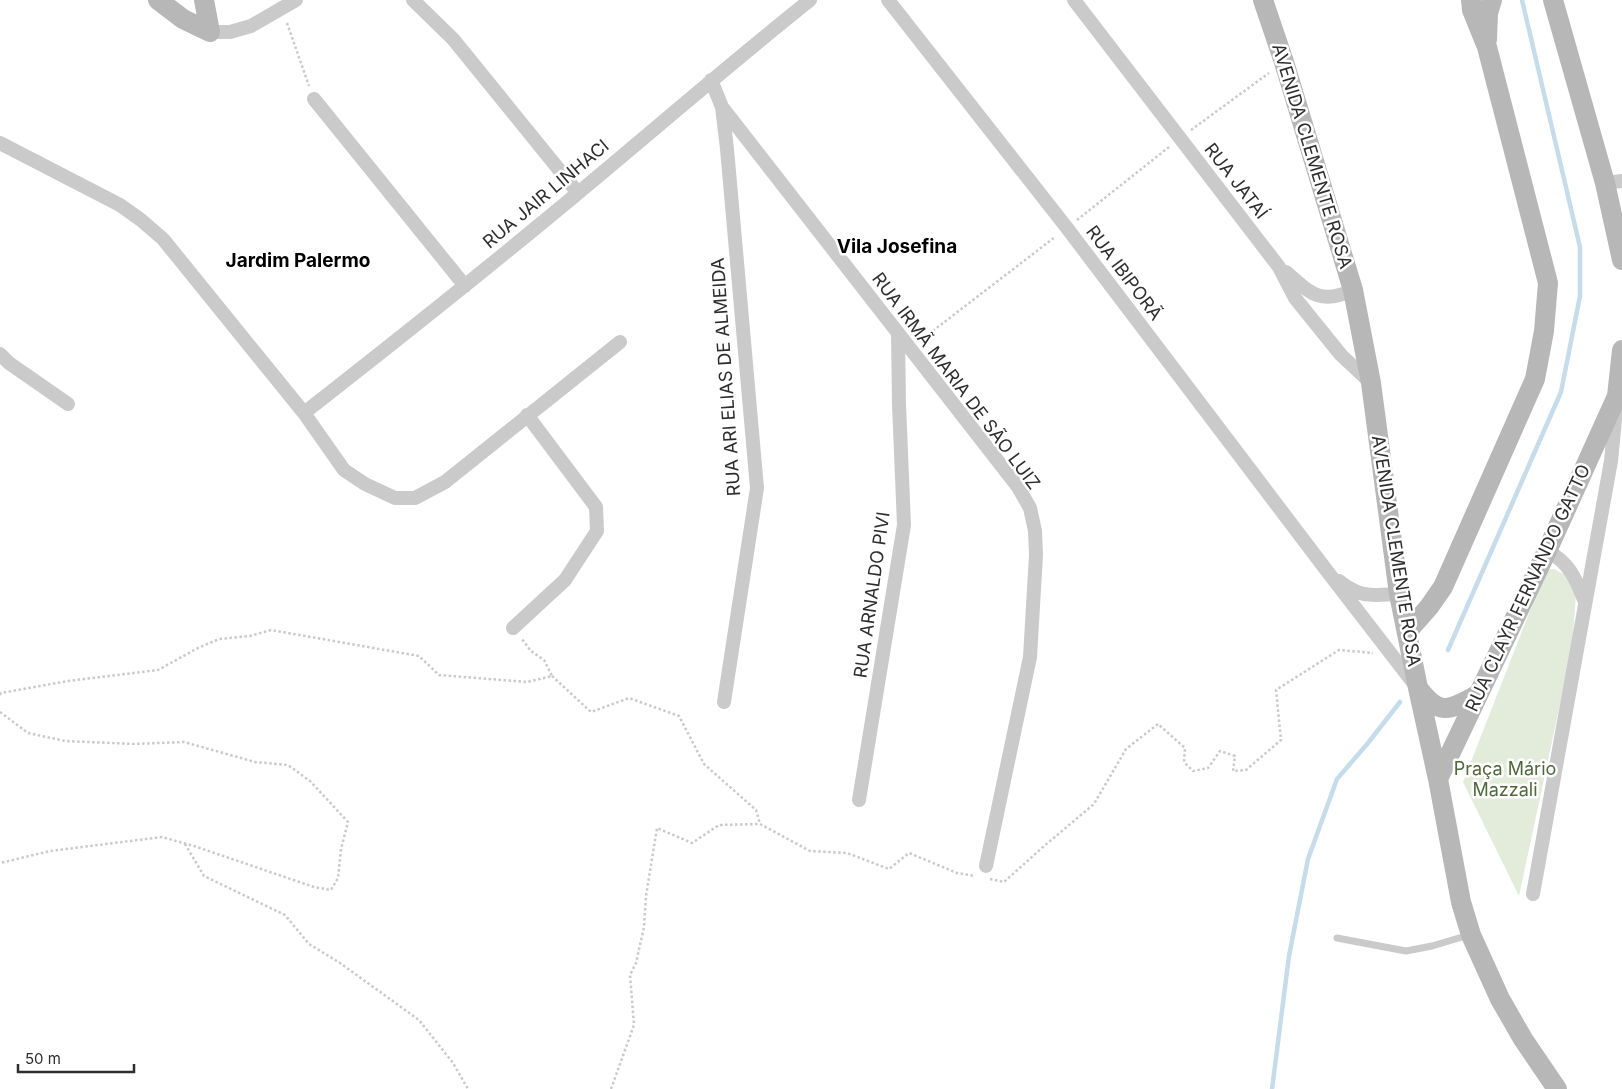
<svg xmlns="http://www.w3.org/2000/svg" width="1622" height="1089" viewBox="0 0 1622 1089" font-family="Inter,sans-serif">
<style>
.green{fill:#e3ebda}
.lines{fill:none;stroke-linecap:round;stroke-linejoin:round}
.stream{stroke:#c6dceb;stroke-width:4.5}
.path{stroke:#cacaca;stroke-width:2.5;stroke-dasharray:2.5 2.5;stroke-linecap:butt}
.lane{stroke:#cacaca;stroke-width:7}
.street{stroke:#cacaca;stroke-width:14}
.secondary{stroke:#b7b7b7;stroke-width:20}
.labels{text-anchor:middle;stroke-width:5;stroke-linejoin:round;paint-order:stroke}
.street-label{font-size:18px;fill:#2d2d2d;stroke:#fff}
.park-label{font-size:18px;fill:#4f683b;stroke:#fff}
.neighbourhood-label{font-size:19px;font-weight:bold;fill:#000;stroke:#fff}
</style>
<rect width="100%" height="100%" fill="#fff"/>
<path class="green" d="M1554,569L1577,581L1572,648L1519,896L1463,782L1546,570Z"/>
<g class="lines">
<path class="stream" d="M1448,650L1561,392L1580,296V247L1522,0
M1272,1089L1289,956L1308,859L1337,779L1368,743L1400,702"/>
<path class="path" d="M287,23L309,86
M1191,130L1269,73
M1077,220L1169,147
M921,340L1055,237
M552,676L591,712L629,698L679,716L704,764L756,810L760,824
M0,695L1,693L68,681L158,670L198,648L219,639L250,636L271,630L419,656L439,675L527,682L552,676L544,660L531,651L522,639
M0,712L28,733L65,741L135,744L184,742L255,762L288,765L310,781L348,822L341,849L338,878L331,890L314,887L194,846L162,837L50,851L0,863
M185,844L204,876L285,915L309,944L340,963L419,1020L453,1063L468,1089
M990,879L1004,882L1043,847L1094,804L1126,749L1158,724L1185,748L1184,762L1193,771L1208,768L1220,751L1235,756L1233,771L1246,770L1281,740L1276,690L1339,650L1373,653
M611,1089L634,1025L630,975L636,963L644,927L646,896L657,828L692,843L719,825L760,824L810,851L847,853L889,869L909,853L957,873L975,876"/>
<path class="lane" d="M1337,938L1406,951L1432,946L1469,935"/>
<path class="street" d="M413,0L453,39L578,193
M888,0L1067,228L1327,571L1415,685
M1074,0L1279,267L1295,298L1341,355L1371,383
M210,32H230L251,26L296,0
M711,80L722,107L1018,487L1030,508L1035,531L1036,555L1030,657L986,866
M314,99L465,286
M722,107L727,149L757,488L724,702
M0,143L120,205L141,220L163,239L304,413L344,470L365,484L395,498H415L445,482L620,342
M1605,183L1622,181
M1286,272C1311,294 1321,305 1353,290
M0,354L9,363L68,404
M304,413C396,341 488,268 578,193C655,129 731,63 810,0
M1547,551C1570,563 1576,579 1585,602
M1339,581C1362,599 1372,595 1399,594
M513,628L565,580L597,531L596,507L527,415
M859,800L904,525L899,404L898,334
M1533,894L1611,461L1616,409"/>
<path class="secondary" d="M158,0L183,19L210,32
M204,0L210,32
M1263,0L1284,62L1353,290L1371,383L1399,594L1418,688L1438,779L1461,902L1471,935L1500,999L1523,1039L1557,1089
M1553,0L1605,183L1622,260
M1487,40L1488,13L1492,0
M1407,632L1429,607L1443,587L1535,379L1544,331L1548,283L1487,47L1472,10L1471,0
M1418,688C1439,716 1449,711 1477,695
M1438,779L1547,551L1617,396L1622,350"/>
</g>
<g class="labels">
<g class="street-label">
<text transform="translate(1312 156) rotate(73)" y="6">AVENIDA CLEMENTE ROSA</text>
<text transform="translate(1236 181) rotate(52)" y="6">RUA JATAÍ</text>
<text transform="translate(546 194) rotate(-40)" y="6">RUA JAIR LINHACI</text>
<text transform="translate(1124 273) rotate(53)" y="6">RUA IBIPORÃ</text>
<text transform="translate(726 377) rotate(-94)" y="6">RUA ARI ELIAS DE ALMEIDA</text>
<text transform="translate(956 381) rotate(53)" y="6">RUA IRMÃ MARIA DE SÃO LUIZ</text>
<text transform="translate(1396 551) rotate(81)" y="6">AVENIDA CLEMENTE ROSA</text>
<text transform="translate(1528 588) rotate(-65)" y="6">RUA CLAYR FERNANDO GATTO</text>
<text transform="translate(872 595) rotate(-82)" y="6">RUA ARNALDO PIVI</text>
</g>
<g class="park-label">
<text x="1505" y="775">Praça Mário<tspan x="1505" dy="21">Mazzali</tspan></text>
</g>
<g class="neighbourhood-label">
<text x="897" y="253">Vila Josefina</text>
<text x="298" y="267">Jardim Palermo</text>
</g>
</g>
<path d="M18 1064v8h116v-8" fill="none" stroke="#2d2d2d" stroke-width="2.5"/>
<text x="25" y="1064" font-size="15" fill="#2d2d2d" stroke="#ffffff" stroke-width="4" paint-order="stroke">50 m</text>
</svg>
